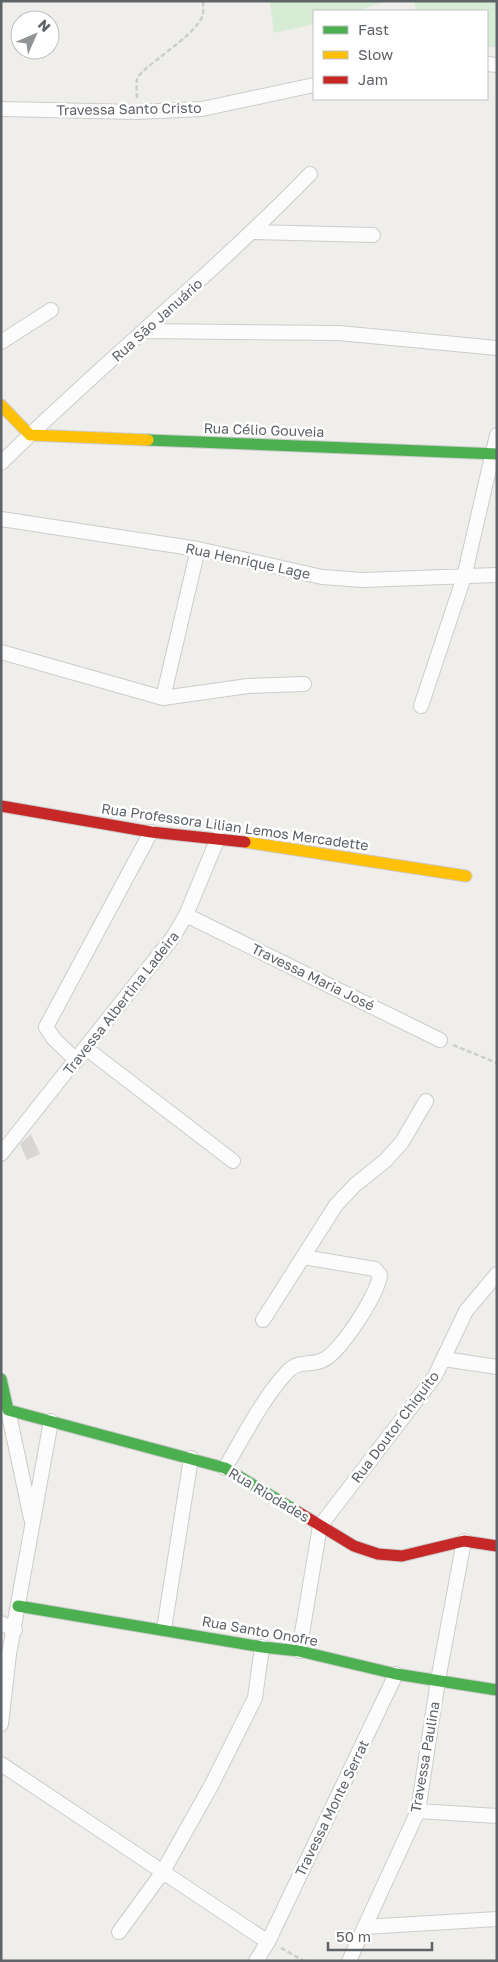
<svg xmlns="http://www.w3.org/2000/svg" width="498" height="1962" viewBox="0 0 498 1962" font-family="'Golos Text',sans-serif">
<style>
.green{fill:#d7ecd4}
.building{fill:#d7d6d4}
.lines{fill:none;stroke-linecap:round;stroke-linejoin:round}
.street-casing{stroke:#ccc;stroke-width:16}
.fast-casing{stroke:#cbcbca;stroke-width:13}
.slow-casing{stroke:#cbcbca;stroke-width:13}
.jam-casing{stroke:#cbcbca;stroke-width:13}
.path{stroke:#cbd0cc;stroke-width:2.5;stroke-dasharray:5 2.5;stroke-linecap:butt}
.street{stroke:#fdfcfc;stroke-width:14}
.fast{stroke:#4caf50;stroke-width:11}
.slow{stroke:#ffc107;stroke-width:11}
.jam{stroke:#c62828;stroke-width:11}
.labels{text-anchor:middle;stroke-width:5;stroke-linejoin:round;paint-order:stroke}
.street-label{font-size:14px;fill:#5e6368;stroke:#fff}
</style>
<rect width="100%" height="100%" fill="#efeeea"/>
<path class="green" d="M270,1H385L358,11H314V24L274,33Z
M414,1H497V47H487V11H416Z"/>
<path class="building" d="M31,1134L40,1154L27,1160L20,1144Z"/>
<g class="lines">
<defs>
<path id="street" d="M487,64L497,65
M1,109L136,112L202,109L314,85
M254,232L373,235
M144,331L339,333L497,348
M1,342L51,310
M1,463C101,364 212,275 310,174
M1,519L198,549L322,577L363,580L497,575
M1,652L163,698L248,686L304,684
M163,698L198,549
M421,706L464,577L497,435
M186,915L440,1040
M87,1049L233,1161
M77,1061L54,1039L46,1027L151,832
M1,1154L173,937L186,915L218,838
M263,1320L336,1205L355,1185L386,1160L402,1142L426,1101
M444,1359L497,1367
M8,1410L31,1518
M225,1468C244,1436 262,1399 288,1371C299,1360 311,1366 323,1360C340,1353 378,1294 380,1275L375,1269L303,1257
M1,1623L15,1630
M164,1629L191,1458
M299,1651L320,1526L435,1376L466,1311L497,1274
M1,1724L9,1654L51,1421
M1,1764L268,1942
M418,1811L497,1816
M364,1927L497,1919
M119,1932L162,1873L211,1786L255,1698L262,1647
M256,1961L268,1942L396,1674
M349,1961L418,1811L438,1680L464,1541"/>
<path id="fast" d="M148,440L497,454
M1,1379L8,1410L225,1468L298,1512
M18,1606L262,1647L299,1651L396,1674L497,1690"/>
<path id="slow" d="M1,405L30,435L148,440
M245,842L466,876"/>
<path id="jam" d="M1,806L151,832L245,842
M298,1512L354,1546L378,1554L402,1556L464,1541L497,1546"/>
</defs>
<use href="#street" class="street-casing"/>
<use href="#fast" class="fast-casing"/>
<use href="#slow" class="slow-casing"/>
<use href="#jam" class="jam-casing"/>
<path class="path" d="M137,98C137,92 136,84 137,79C140,68 194,37 202,17C204,13 203,6 203,1
M453,1045L497,1063
M281,1948L304,1961"/>
<use href="#street" class="street"/>
<use href="#fast" class="fast"/>
<use href="#slow" class="slow"/>
<use href="#jam" class="jam"/>
</g>
<g class="labels">
<g class="street-label">
<text transform="translate(129 109) rotate(-1)" y="5">Travessa Santo Cristo</text>
<text transform="translate(157 320) rotate(-42)" y="5">Rua São Januário</text>
<text transform="translate(264 430) rotate(2)" y="5">Rua Célio Gouveia</text>
<text transform="translate(248 561) rotate(12)" y="5">Rua Henrique Lage</text>
<text transform="translate(235 827) rotate(8)" y="5">Rua Professora Lilian Lemos Mercadette</text>
<text transform="translate(313 977) rotate(26)" y="5">Travessa Maria José</text>
<text transform="translate(121 1003) rotate(-52)" y="5">Travessa Albertina Ladeira</text>
<text transform="translate(395 1427) rotate(-53)" y="5">Rua Doutor Chiquito</text>
<text transform="translate(269 1495) rotate(31)" y="5">Rua Riodades</text>
<text transform="translate(260 1631) rotate(10)" y="5">Rua Santo Onofre</text>
<text transform="translate(425 1757) rotate(-80)" y="5">Travessa Paulina</text>
<text transform="translate(332 1808) rotate(-64)" y="5">Travessa Monte Serrat</text>
</g>
</g>
<rect width="498" height="1962" fill="none" stroke="#5e6368" stroke-width="5"/>
<rect x="313" y="10" width="175" height="90" fill="#ffffff" stroke="#bfc1c3"/>
<rect x="323" y="26" width="25" height="8" fill="#4caf50" stroke="#bfc1c3"/>
<text x="358" y="35" font-size="15" fill="#5e6368">Fast</text>
<rect x="323" y="51" width="25" height="8" fill="#ffc107" stroke="#bfc1c3"/>
<text x="358" y="60" font-size="15" fill="#5e6368">Slow</text>
<rect x="323" y="76" width="25" height="8" fill="#c62828" stroke="#bfc1c3"/>
<text x="358" y="85" font-size="15" fill="#5e6368">Jam</text>
<g transform="translate(35 35) rotate(45)"><circle r="24" fill="#ffffff" stroke="#bfc1c3"/>
<path d="M0-4L9 19L0 12L-9 19Z" fill="#919496"/>
<text y="-8" font-size="14" font-weight="bold" text-anchor="middle" fill="#5e6368">N</text>
</g>
<path d="M328 1942v8h104v-8" fill="none" stroke="#5e6368" stroke-width="2.5"/>
<text x="336" y="1942" font-size="15" fill="#5e6368" stroke="#ffffff" stroke-width="4" paint-order="stroke">50 m</text>
</svg>
